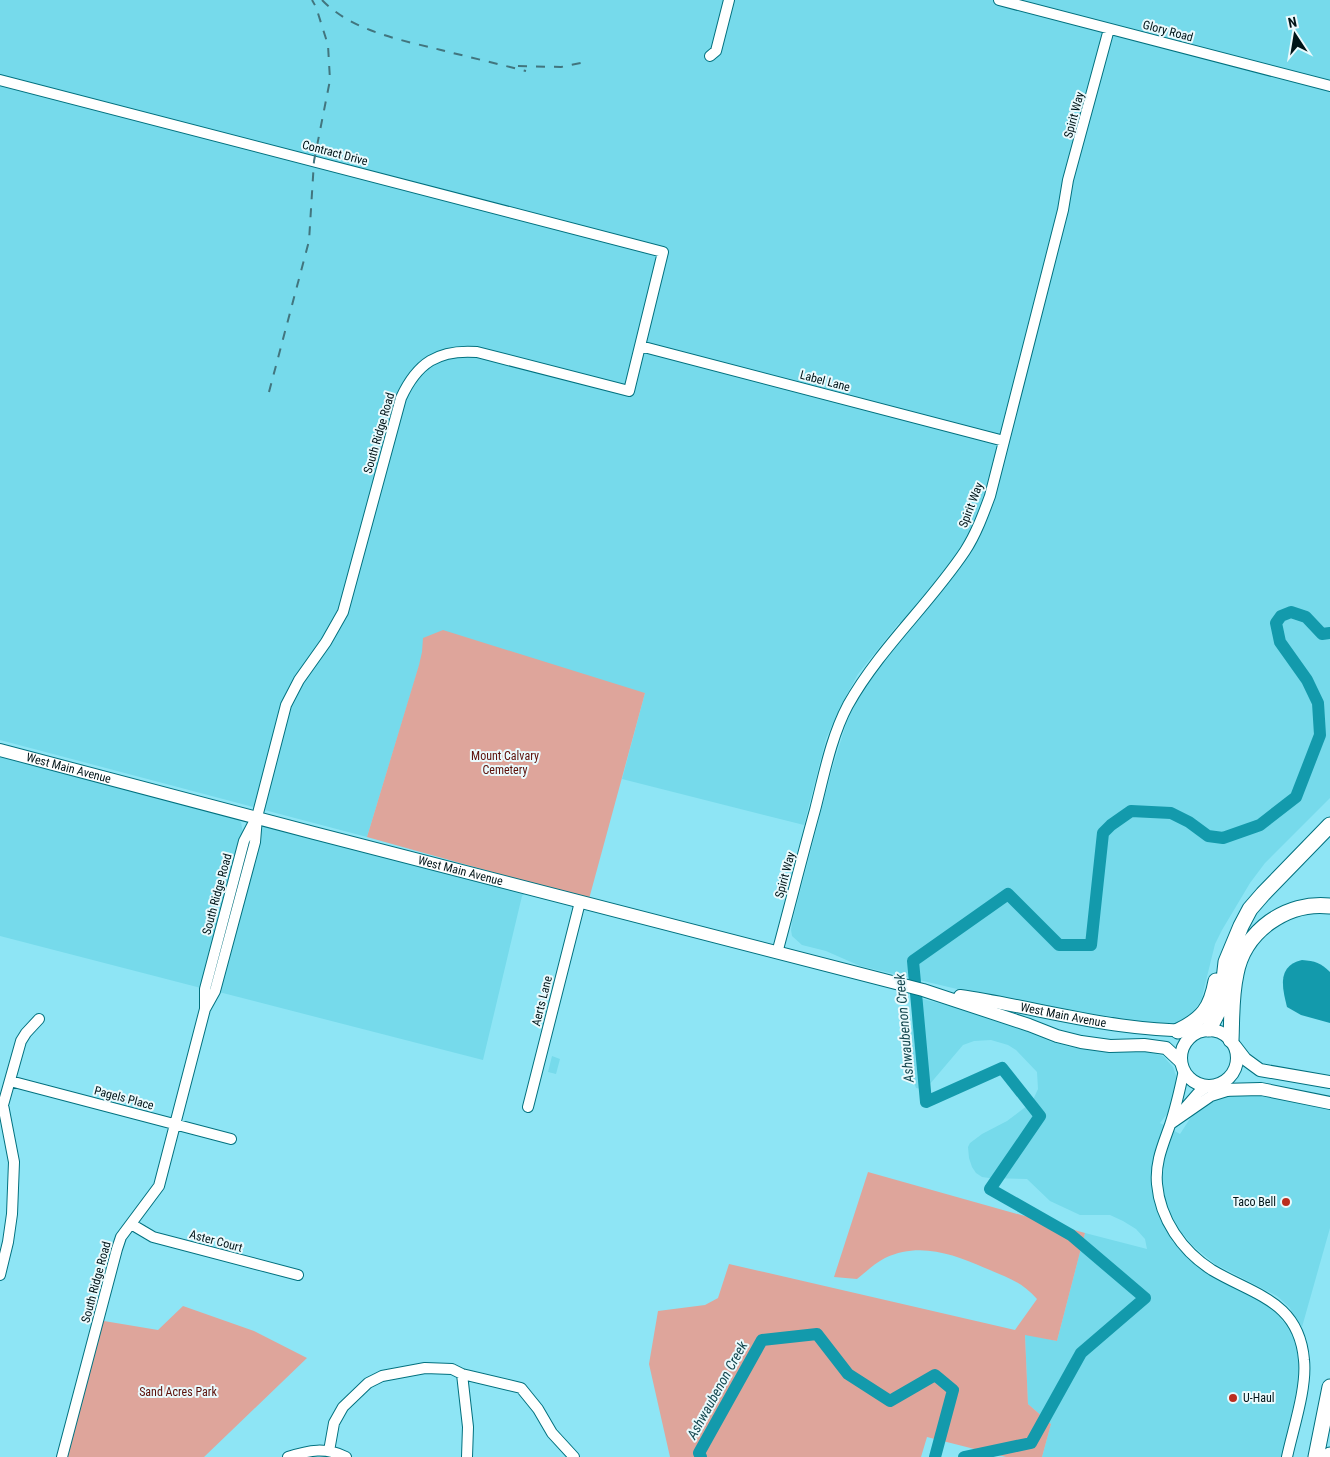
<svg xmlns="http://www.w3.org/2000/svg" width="1330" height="1457" viewBox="0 0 1330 1457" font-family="'Roboto Condensed',sans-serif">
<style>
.built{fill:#76daeb}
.green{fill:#dea59b}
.water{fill:#139aac}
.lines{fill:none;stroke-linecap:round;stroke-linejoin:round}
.river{stroke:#139aac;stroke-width:12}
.minor-casing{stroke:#02717f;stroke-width:12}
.major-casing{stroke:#02717f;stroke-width:14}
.highway-casing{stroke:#02717f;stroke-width:17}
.minor{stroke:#fff;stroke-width:10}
.major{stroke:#fff;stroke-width:12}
.highway{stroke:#fff;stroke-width:15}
.rail{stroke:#42757e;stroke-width:2;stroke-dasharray:9 9;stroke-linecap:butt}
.poi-dot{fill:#bb2e1f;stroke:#eafafd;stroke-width:2}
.labels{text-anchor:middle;stroke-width:4;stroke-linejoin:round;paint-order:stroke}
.street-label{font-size:12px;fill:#001418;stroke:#eafafd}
.park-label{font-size:12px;fill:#5c1009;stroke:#eafafd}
.poi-label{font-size:12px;fill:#001418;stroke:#eafafd;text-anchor:end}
.water-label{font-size:14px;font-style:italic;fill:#14474f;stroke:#eafafd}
</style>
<rect width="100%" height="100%" fill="#8ee5f5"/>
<path class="built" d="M0,0H1330V798L1265,863L1250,883L1222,930L1215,944L1201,1001L1183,1025L1132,1022L978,994L860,966L826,951L802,945L792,936L791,930L792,922L832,769L846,724L853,708L869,680L911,627L899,623L858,674L839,709L826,739L804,825L622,779L645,693L423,653L367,837L0,740Z
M0,757L235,818L241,822L243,833L201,988L0,936Z
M257,817L531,889L522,896L483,1060L215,991Z
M915,997L985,1015L1052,1042L1070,1047L1101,1051H1145L1163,1056L1173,1067L1177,1078L1171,1109L1160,1123L1180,1134L1193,1114L1205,1103L1224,1096L1251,1094L1269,1096L1330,1108V1228L1302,1327L1289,1307L1277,1296L1215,1264L1193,1246L1183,1234L1172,1241L1188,1259L1199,1267L1270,1306L1287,1326L1294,1340L1300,1365L1299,1378L1282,1457H1042L1051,1424L1028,1404L1025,1334L1057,1341L1085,1233L1147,1249L1145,1239L1136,1229L1123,1221L1110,1215H1080L1050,1201L1027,1179L989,1178L982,1177L976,1173L972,1167L969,1158L968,1147L970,1143L982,1134L1007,1121L1032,1102L1038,1089L1037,1072L1016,1050L1008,1045L991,1040L974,1041L963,1045L929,1085L921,1089L916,1088L910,1071L912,1020Z
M552,1056L560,1059L556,1074L548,1072Z"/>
<path class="green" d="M443,630L645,693L589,899L367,837L419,665L422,652L423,638Z
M868,1172L1085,1233L1057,1341L1025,1335L1028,1404L1051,1424L1042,1457H1006L927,1437L921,1457H670L649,1364L658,1311L705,1305L718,1298L729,1264L1015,1330L1037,1299C1021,1281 1006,1277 985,1268C952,1254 920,1242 885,1258C875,1263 866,1272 857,1279L834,1277Z
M183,1306L254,1331L307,1358L204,1457H67L98,1320L158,1330Z"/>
<path class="water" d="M1302,960C1315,961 1321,963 1330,972V1023L1301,1015L1287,1007C1282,987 1277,966 1302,960Z"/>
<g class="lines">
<path class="river" d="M701,1457L699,1453L762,1340L817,1334L848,1374L890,1401L935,1375L953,1390L935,1457
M964,1457L1031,1443L1081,1353L1145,1298L1071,1235L990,1189L1040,1116L1002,1068L926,1102L913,961L1008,894L1059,945H1091L1103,833L1111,825L1131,811L1171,813L1189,822L1208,836L1223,838L1260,825L1296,797L1320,735L1318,703L1307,680L1280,642L1276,623L1281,616L1291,612L1306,617L1322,634L1330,633"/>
<defs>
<path id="minor" d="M999,0L1330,86
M710,56L716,51L729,0
M0,80L663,252L629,391L477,352C438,349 417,363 401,398L343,612L326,642L299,680L286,705L257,817L255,842L215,991L205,1009L159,1186L121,1237L117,1249L62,1457
M640,346L1004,441
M777,953C790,905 802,857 815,810C824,775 831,737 848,705C880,648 929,605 965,551C976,534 983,515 990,496L1063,210L1068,180L1109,29
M205,1008V989L244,841L255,820
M1184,1070C1180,1089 1176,1107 1170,1125C1163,1145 1155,1162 1157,1184C1160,1219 1182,1251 1212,1270C1254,1295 1299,1301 1304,1360C1307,1388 1293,1429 1287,1457
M10,1081L231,1139
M528,1107L580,902
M1177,1117L1198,1093L1208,1086
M1172,1123L1211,1096L1227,1091
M131,1224L153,1237L298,1275
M0,1275L8,1242L12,1214L14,1162L3,1105L21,1041L26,1033L39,1019
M462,1374L468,1427L467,1457
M329,1451L334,1423L343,1407L368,1383L382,1376L425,1368L452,1369L462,1374L521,1388L538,1409L552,1433L574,1457
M288,1457C309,1450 326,1447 346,1457"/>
<g id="major">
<path id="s1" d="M0,750L314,833L923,990L1029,1025L1057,1036L1081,1042L1110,1046L1144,1045L1166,1048L1181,1062"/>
<path id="s2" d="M960,996C1042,1008 1122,1034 1206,1030"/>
<circle cx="1209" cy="1058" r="28"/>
<path d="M1235,1046L1245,1059L1260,1070L1330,1082"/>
<path d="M1210,1086L1221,1090L1261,1089L1330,1103"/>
</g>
<path id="highway" d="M1209,1029L1221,1006L1226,962L1241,926L1250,909L1263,894L1330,825
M1178,1031C1203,1019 1211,1008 1216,981
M1231,1040C1232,1018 1231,996 1236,974C1244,931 1287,901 1330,906
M1316,1457L1330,1387
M1330,1457V1455"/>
</defs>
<use href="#minor" class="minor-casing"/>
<use href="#major" class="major-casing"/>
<use href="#highway" class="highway-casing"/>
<use href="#minor" class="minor"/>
<use href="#major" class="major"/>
<use href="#highway" class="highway"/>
<path class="rail" d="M322,0C352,31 401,40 441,50C469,57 498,64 526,71
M518,66L561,67L581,63
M269,392L309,241L314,161L330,80L328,45L316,7L312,0"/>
</g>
<g class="poi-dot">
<circle cx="1286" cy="1202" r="5"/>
<circle cx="1233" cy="1398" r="5"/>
</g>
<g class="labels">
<g class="street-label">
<text transform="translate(1168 31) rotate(15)" y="4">Glory Road</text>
<text transform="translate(1074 115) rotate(-75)" y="4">Spirit Way</text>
<text transform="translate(335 153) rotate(15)" y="4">Contract Drive</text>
<text transform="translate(825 381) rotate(15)" y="4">Label Lane</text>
<text transform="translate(379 433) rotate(-74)" y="4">South Ridge Road</text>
<text transform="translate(971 505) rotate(-69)" y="4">Spirit Way</text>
<text dy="4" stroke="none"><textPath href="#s1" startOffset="71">West Main Avenue</textPath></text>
<text dy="4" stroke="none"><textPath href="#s1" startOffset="476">West Main Avenue</textPath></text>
<text transform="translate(785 875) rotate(-75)" y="4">Spirit Way</text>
<text transform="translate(217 894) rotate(-75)" y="4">South Ridge Road</text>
<text transform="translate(542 1001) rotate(-76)" y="4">Aerts Lane</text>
<text dy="4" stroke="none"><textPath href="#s2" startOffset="105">West Main Avenue</textPath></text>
<text transform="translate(124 1098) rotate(15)" y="4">Pagels Place</text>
<text transform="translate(216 1241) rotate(15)" y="4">Aster Court</text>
<text transform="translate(96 1282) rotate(-75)" y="4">South Ridge Road</text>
</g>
<g class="park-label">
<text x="505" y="760">Mount Calvary<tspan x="505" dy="14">Cemetery</tspan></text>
<text x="178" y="1396">Sand Acres Park</text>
</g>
<g class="poi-label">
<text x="1276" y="1206">Taco Bell</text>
<text x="1243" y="1402" text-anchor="start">U-Haul</text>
</g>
<g class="water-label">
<text transform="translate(904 1028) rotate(-95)" y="5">Ashwaubenon Creek</text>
<text transform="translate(717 1390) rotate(-61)" y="5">Ashwaubenon Creek</text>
</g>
</g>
<g transform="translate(1295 35) rotate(348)" stroke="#eafafd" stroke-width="4" paint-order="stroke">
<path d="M0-4L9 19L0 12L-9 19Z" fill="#001418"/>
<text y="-8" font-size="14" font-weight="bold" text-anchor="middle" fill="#001418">N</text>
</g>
</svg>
